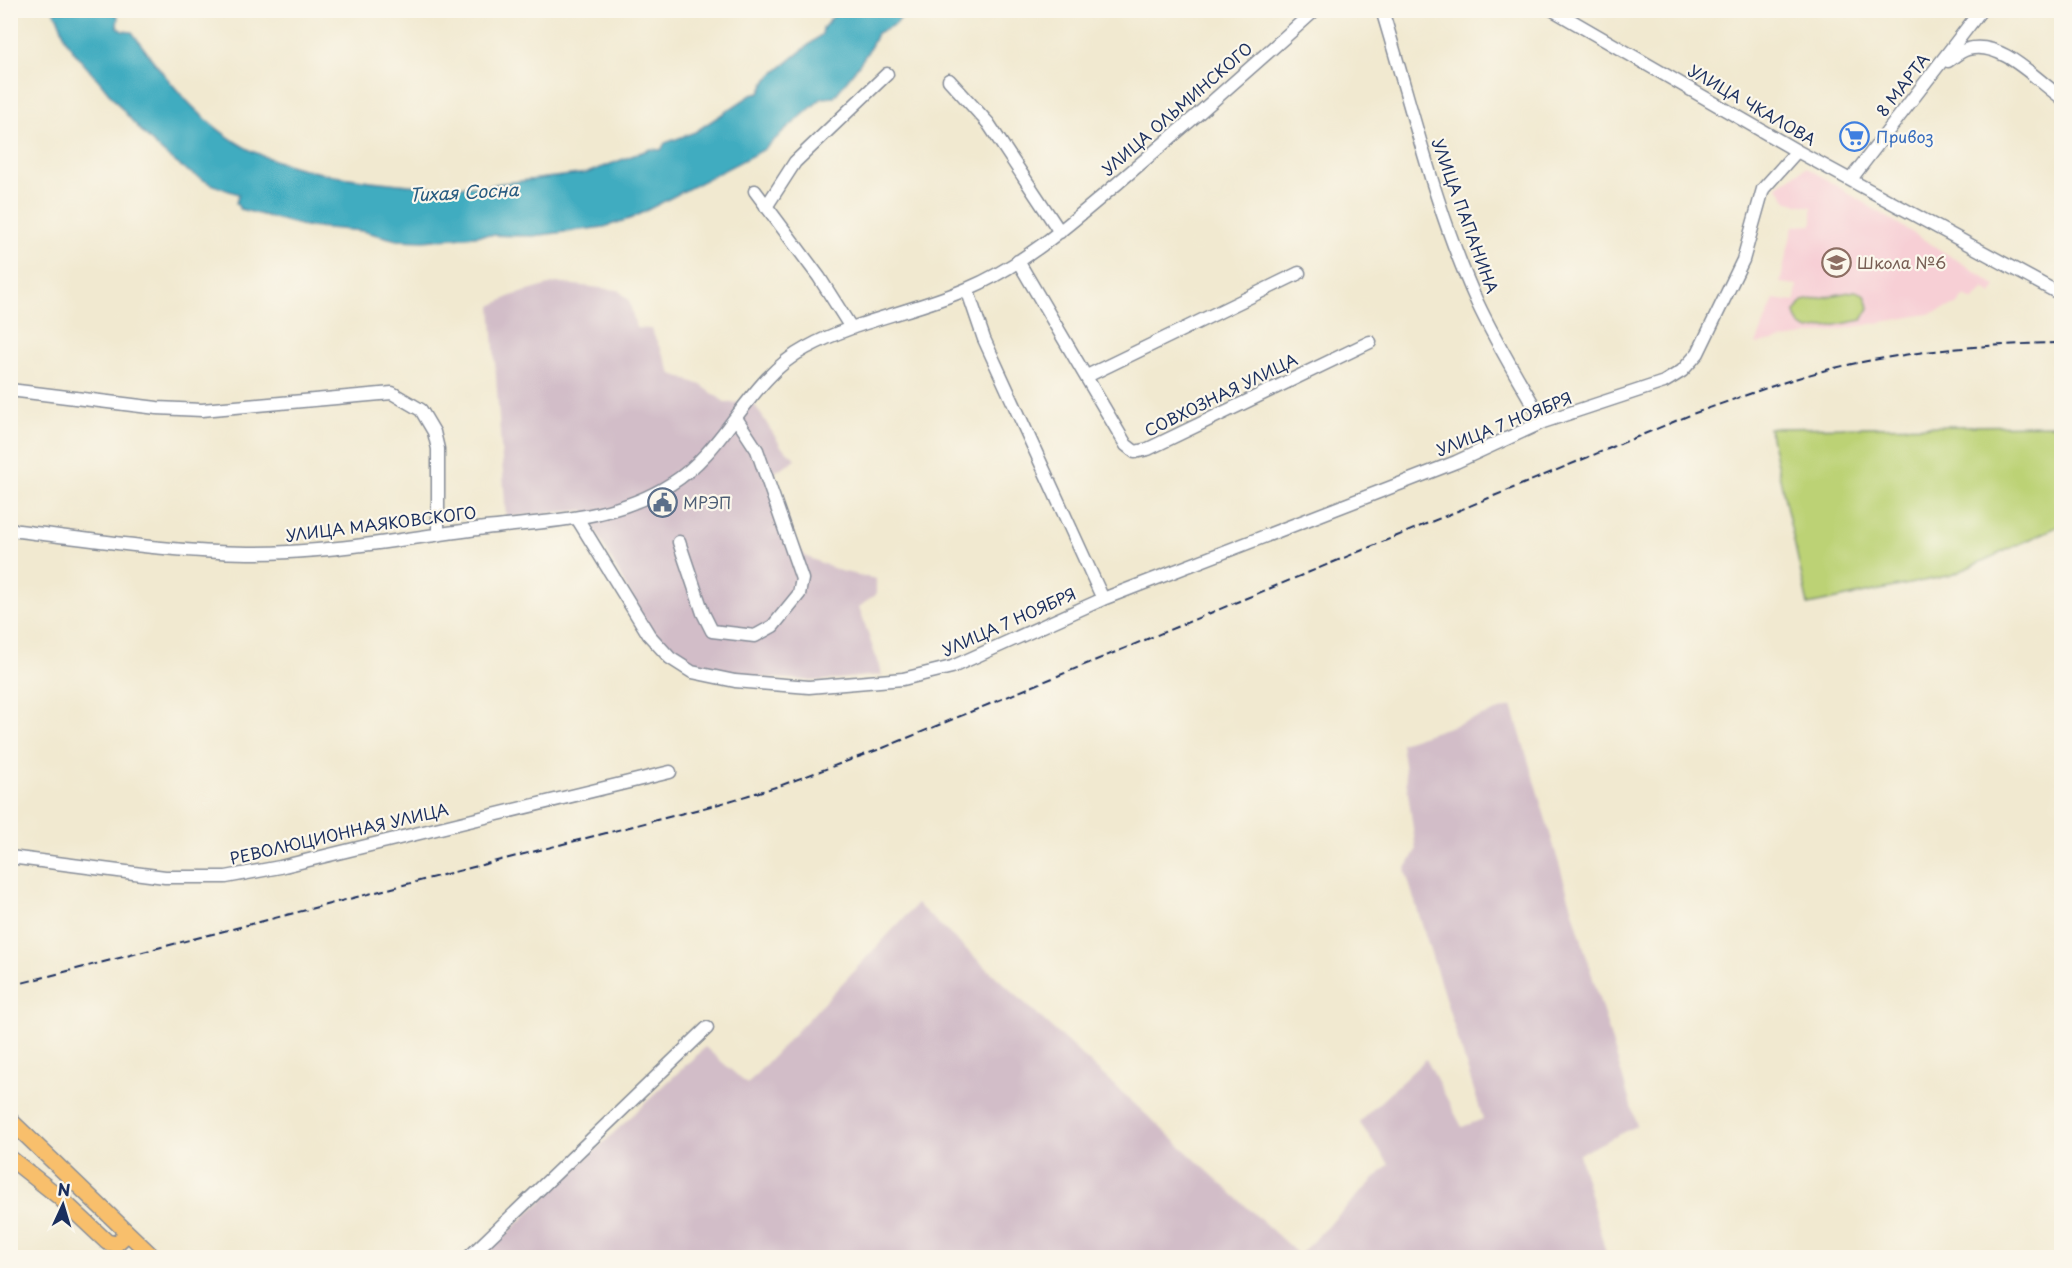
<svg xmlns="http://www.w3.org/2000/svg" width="2072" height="1268" viewBox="0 0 2072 1268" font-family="'Playpen Sans',sans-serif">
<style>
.built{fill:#f7cfd5}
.industrial{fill:#d2bdc8}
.green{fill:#bcd275;stroke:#6c806a;stroke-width:1.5}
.water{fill:#41acc0;stroke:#2e6e8f;stroke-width:1.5}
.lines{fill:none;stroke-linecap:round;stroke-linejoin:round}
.minor-casing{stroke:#868c97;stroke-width:15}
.major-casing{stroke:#868c97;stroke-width:18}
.minor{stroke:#fff;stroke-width:12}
.major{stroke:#f8bf6c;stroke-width:15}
.rail{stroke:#1b2f5e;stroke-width:2;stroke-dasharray:9 4.5;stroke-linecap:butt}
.labels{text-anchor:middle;stroke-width:4.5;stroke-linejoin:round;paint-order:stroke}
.street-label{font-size:16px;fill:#1b2f5e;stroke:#fbf7ec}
.shop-label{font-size:16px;fill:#366cbe;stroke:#fbf7ec;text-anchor:start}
.education-label{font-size:16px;fill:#785e54;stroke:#fbf7ec;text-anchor:start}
.service-label{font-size:16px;fill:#4e5e75;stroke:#fbf7ec;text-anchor:start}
.water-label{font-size:18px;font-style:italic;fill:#285b80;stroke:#fbf7ec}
</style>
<rect width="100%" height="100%" fill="#fbf7ec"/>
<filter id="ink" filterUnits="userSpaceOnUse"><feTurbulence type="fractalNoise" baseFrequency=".0167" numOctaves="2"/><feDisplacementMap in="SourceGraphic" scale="12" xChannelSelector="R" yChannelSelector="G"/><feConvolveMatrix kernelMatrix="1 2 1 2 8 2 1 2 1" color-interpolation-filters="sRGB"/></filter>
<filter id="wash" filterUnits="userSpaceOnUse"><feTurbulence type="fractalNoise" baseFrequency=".008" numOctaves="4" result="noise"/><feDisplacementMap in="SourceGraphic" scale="24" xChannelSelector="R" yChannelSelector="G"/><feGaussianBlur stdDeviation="1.35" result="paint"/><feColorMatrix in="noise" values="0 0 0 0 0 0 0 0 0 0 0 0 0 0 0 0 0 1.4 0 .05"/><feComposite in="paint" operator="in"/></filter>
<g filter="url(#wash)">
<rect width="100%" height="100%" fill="#f1e9d0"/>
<path class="built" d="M1806,167L1981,275L1996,286L1991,294L1984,288L1973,301L1965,296L1957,305L1928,314L1756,344L1774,299L1795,302L1797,285L1780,283L1793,226L1812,225V207L1788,202L1777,186Z"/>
<path class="industrial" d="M556,283L618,290L629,300L636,328L651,329L672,374L701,385L726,403L753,402L781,446L796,459L773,473L793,536L805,556L840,571L876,579V594L859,607L882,675L816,681L726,675L690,666L671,652L647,625L584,510L506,517L491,306L511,296Z
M1512,706L1637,1126L1579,1154L1607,1257H482L705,1047L747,1084L917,904L1299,1255L1389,1164L1359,1122L1426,1059L1462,1127L1483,1119L1405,870L1416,850L1401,743Z"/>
<path class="green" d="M1855,291C1866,293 1867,298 1869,308L1862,320L1810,330C1799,327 1797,322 1795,312L1803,301Z
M2061,425V525L1952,575L1808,605L1769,428Z"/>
<path class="water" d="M53,11H111L118,17L117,26L122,31L132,32C164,77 202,126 252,151C294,171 345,179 390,183C410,185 431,188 450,188C462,188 469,183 481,189L496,184L587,173L650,149L661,150L665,143L695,132L751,95L760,93L767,79L822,34L823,28L838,11H906L896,24L877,33C871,52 847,80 834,97L822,98L763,150L632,218L604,227L533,236L483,235L424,241L397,240L362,231L304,226L240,209L236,203L239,194C175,176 141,133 101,83C90,70 74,55 66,40C61,29 61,20 53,11Z"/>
</g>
<g filter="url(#ink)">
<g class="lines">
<defs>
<path id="minor" d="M1382,10C1412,108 1435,209 1477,302C1496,343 1521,383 1543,422
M1553,10L1797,151L2062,295
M1948,61C1954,57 1960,51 1968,49C2002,40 2036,80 2062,98
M949,80L988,123L1060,232
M1851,179L1981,10
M755,191L819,277L850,326
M766,207L795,162L887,74
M1018,261L1126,445L1135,452L1148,449L1370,342
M967,289L984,339L1103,599
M1087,376L1299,273
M10,390L157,408L202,410L392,393L421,410L434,432L438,449V534
M577,518L649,635L670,658L692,672L735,681L809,687L903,679L952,667L1103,599L1456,462L1543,422L1664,382L1682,371L1698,353L1743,260L1763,189L1797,151
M10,530C89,539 169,552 248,553C327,554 406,538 485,528C548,521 615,520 671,484C727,449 748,379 806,348C857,320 914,312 967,289C1024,265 1072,222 1119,182C1185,126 1250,69 1315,10
M679,542L703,613L712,631L755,636L773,626L799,594L802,579L757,450L736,418
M10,857L165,877H226L280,867L670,772
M468,1258L707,1028"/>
<path id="major" d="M10,1120L154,1258
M10,1158L58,1196L107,1242L116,1244L128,1233"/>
</defs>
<use href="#minor" class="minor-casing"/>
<use href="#major" class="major-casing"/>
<use href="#minor" class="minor"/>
<use href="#major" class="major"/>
<path class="rail" d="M10,986L719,804L779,786L883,748L1695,413C1747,395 1799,375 1852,364C1921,350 1991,344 2062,343"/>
</g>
</g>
<defs>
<symbol id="supermarket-ring" viewBox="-11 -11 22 22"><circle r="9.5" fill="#fbf7ec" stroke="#3f7fe0" stroke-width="1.5"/><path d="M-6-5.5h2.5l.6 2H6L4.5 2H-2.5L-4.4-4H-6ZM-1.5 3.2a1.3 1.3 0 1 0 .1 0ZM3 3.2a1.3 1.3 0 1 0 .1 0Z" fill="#3f7fe0"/></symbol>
<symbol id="school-ring" viewBox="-11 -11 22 22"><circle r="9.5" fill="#fbf7ec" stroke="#8d6e63" stroke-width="1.5"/><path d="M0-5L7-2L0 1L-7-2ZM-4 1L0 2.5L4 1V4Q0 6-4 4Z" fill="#8d6e63"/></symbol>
<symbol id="civic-ring" viewBox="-11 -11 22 22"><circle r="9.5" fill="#fbf7ec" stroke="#5c6f8a" stroke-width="1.5"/><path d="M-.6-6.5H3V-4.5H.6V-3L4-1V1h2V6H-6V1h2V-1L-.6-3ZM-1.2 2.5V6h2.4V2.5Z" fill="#5c6f8a"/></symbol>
</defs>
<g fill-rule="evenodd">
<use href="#supermarket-ring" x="1838" y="120" width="33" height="33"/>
<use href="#school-ring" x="1820" y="246" width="33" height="33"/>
<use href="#civic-ring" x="646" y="486" width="33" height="33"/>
</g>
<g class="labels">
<g class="street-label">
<text transform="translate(1903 85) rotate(-52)" y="6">8 МАРТА</text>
<text transform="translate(1752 105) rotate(30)" y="6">УЛИЦА ЧКАЛОВА</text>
<text transform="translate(1177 109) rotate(-41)" y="6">УЛИЦА ОЛЬМИНСКОГО</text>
<text transform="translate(1465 216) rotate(70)" y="6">УЛИЦА ПАПАНИНА</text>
<text transform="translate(1221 395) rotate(-26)" y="6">СОВХОЗНАЯ УЛИЦА</text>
<text transform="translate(1504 424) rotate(-22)" y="6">УЛИЦА 7 НОЯБРЯ</text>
<text transform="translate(381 524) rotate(-7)" y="6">УЛИЦА МАЯКОВСКОГО</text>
<text transform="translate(1009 622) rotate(-24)" y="6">УЛИЦА 7 НОЯБРЯ</text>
<text transform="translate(339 834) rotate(-13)" y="6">РЕВОЛЮЦИОННАЯ УЛИЦА</text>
</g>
<g class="shop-label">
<text x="1876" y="143">Привоз</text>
</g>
<g class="education-label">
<text x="1857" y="269">Школа №6</text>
</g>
<g class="service-label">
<text x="683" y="509">МРЭП</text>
</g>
<g class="water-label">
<text transform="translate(464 193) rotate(-3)" y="6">Тихая Сосна</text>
</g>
</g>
<rect width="2072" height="1268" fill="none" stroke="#fbf7ec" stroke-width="36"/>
<g transform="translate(63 1205) rotate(4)" stroke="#fbf7ec" stroke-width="4.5" paint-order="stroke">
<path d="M0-4.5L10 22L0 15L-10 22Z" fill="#1b2f5e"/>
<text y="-9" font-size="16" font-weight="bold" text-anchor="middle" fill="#1b2f5e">N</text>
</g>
</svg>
